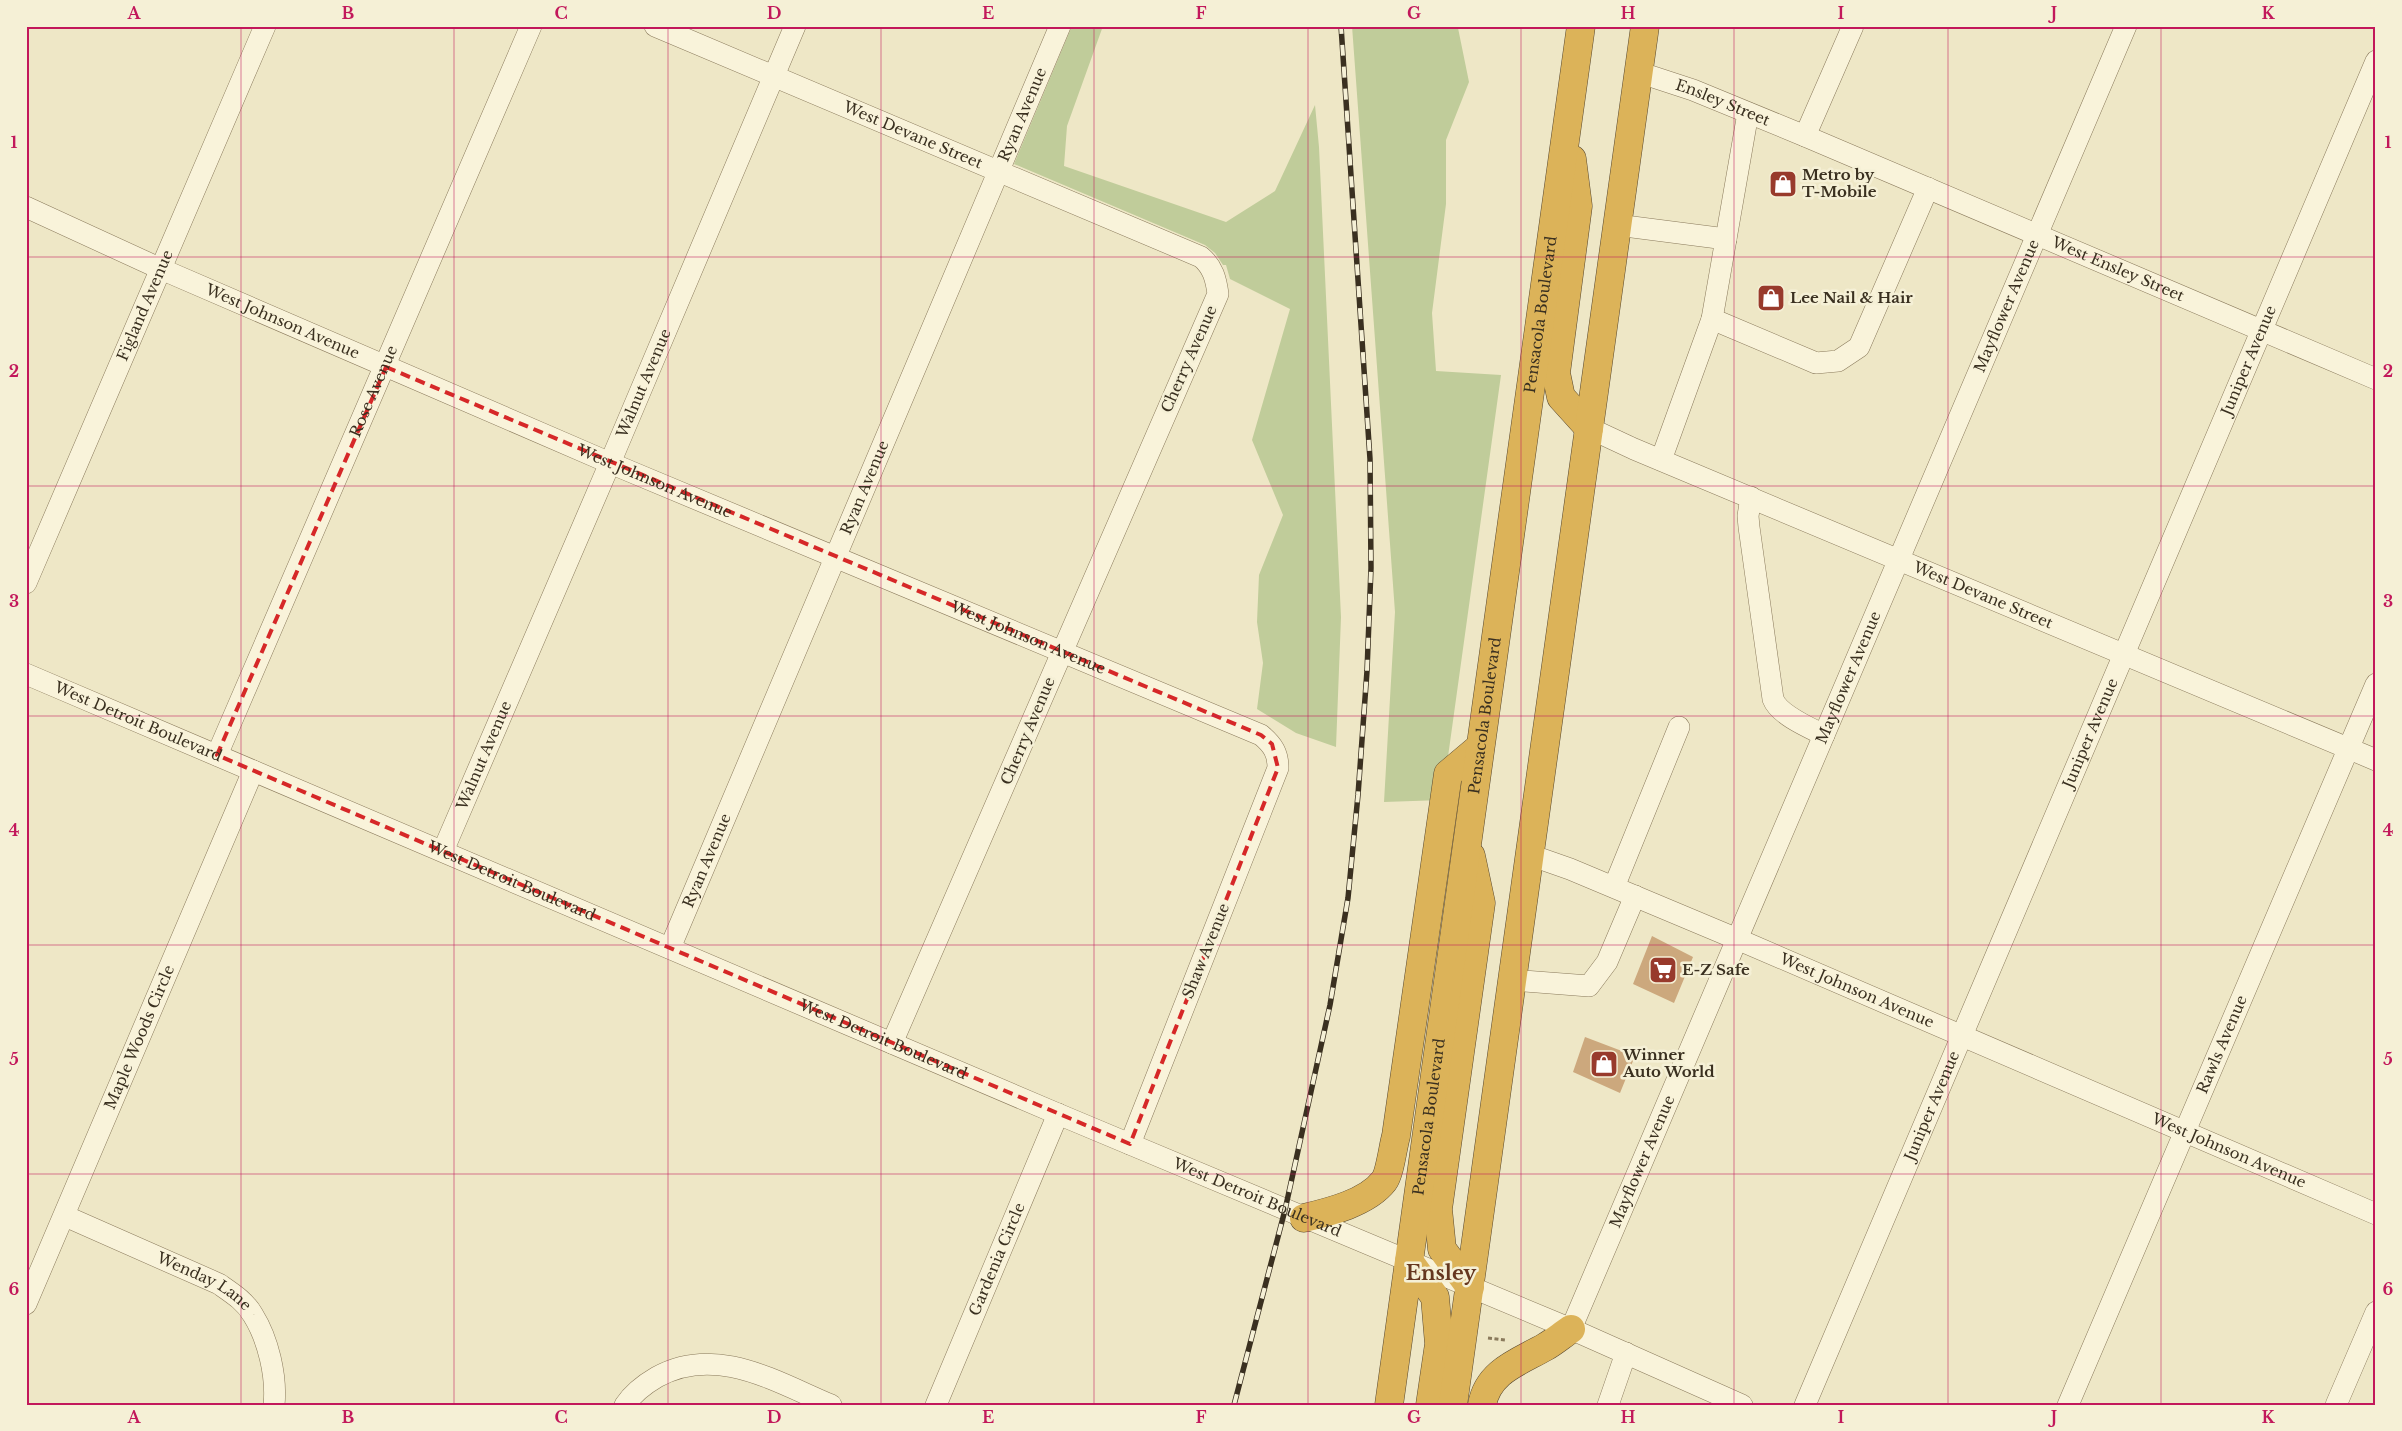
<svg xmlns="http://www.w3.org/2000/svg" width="2402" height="1431" viewBox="0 0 2402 1431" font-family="'Libre Baskerville',serif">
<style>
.green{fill:#c0cc9a}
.building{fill:#cca87d}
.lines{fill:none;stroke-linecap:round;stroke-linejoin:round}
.minor-casing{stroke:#8a7a5c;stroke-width:22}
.highway-casing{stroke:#584830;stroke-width:29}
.path{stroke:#8a7a5c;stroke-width:3;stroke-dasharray:4 2.5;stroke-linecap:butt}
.minor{stroke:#f9f3da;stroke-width:21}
.highway{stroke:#dcb359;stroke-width:28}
.rail-casing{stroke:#3a3020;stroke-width:5.5}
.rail{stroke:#f5f0d6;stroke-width:4;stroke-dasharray:11;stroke-linecap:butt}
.marked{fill:none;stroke:#d62828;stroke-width:4;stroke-dasharray:10 6;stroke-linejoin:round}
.grid{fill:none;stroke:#c2185b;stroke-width:1;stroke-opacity:0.55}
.labels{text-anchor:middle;stroke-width:5;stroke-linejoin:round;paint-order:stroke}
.street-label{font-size:15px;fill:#3a3020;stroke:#f5f0d6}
.poi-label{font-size:15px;font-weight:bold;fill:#3a3020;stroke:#f5f0d6;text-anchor:start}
.district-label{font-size:20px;font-weight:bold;fill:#66371f;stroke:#f5f0d6}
.neatline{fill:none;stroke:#c2185b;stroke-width:2}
.grid-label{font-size:16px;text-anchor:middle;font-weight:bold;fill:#c2185b}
</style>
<rect width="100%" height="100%" fill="#eee7c6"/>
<path class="green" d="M1072,26H1103L1067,126L1064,166L1226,222L1275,191L1315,105L1319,147L1341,617L1336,747L1296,733L1257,709L1263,663L1257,622L1259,575L1283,515L1252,440L1290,309L1230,279L1226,265H1223L1215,253L1205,245L1014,164Z
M1352,26H1462L1458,28L1469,82L1446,140V204L1432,313L1436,371L1501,375L1442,800L1384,802L1395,612Z"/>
<path class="building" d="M1652,936L1693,957L1674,1003L1633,984Z
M1585,1037L1635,1056L1620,1093L1573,1072Z"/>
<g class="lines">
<defs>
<g id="minor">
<path id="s1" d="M655,26L1201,257C1213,267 1216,279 1218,294L892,1043"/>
<path id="s2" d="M1638,72L1693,90L1805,136L2376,379"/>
<path d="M1805,136L1853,26"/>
<path id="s3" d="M26,207L161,269L610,463L1261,735C1273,745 1278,753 1278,768L1130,1144"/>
<path d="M1617,225L1726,239"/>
<path d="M1712,319L1816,363L1838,361L1859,347L1928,188"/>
<path id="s4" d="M1589,428L1634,449L2376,760"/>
<path d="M1661,460L1712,319L1748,113"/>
<path d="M1751,497L1748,516L1749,527L1773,699C1779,715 1810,728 1824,735"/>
<path id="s5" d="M26,583L265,26"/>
<path id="s6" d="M26,674L1058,1114L1571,1329L1742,1405"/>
<path id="s7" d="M217,755L531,26"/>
<path id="s8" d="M443,851L610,463L795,26"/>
<path id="s9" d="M1530,855L1570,869L1737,939L2376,1214"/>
<path d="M1614,887L1679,727"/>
<path id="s10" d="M670,948L1060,26"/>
<path d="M1512,980L1589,986L1607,962L1635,896"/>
<path id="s11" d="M65,1216L219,1284C232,1293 245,1301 253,1315C268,1339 277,1376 274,1405"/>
<path id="s12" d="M26,1304L253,771"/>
<path id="s13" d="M1571,1329L2126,26"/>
<path d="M625,1405C633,1393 645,1384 657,1377C716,1344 776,1382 831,1405"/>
<path id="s14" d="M936,1405L1058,1114"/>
<path d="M1608,1405L1626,1353"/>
<path id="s15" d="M1805,1405L2376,61"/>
<path id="s16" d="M2068,1405L2376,684"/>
<path d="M2336,1405L2376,1312"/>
</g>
<g id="highway">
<path d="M1572,159L1578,206L1556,373L1561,397L1589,428"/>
<path d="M1304,1218C1329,1212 1367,1203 1384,1181C1390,1173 1393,1146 1396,1136L1448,774L1480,747"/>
<path d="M1409,1261L1435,1297L1439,1344L1430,1405"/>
<path d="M1470,1287L1442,1249L1438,1209L1481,903L1471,856"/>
<path id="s17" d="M1389,1405L1581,26"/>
<path d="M1453,1405L1645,26"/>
<path d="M1482,1405C1488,1371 1519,1362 1545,1347C1554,1342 1562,1335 1571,1329"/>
</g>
</defs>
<use href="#minor" class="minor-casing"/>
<use href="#highway" class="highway-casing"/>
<path class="path" d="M1488,1338L1505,1340"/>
<use href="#minor" class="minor"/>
<use href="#highway" class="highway"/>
<defs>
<path id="rail" d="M1234,1405L1285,1210L1330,1005L1348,898L1358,795L1367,671L1371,568L1370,459L1341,26"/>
</defs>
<use href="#rail" class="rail-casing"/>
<use href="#rail" class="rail"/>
</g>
<path class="marked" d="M386,367L1261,735L1272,744L1278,768L1130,1144L217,755Z"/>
<path class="grid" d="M241,26V1405M454,26V1405M668,26V1405M881,26V1405M1094,26V1405M1308,26V1405M1521,26V1405M1734,26V1405M1948,26V1405M2161,26V1405M26,257H2376M26,486H2376M26,716H2376M26,945H2376M26,1174H2376"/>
<defs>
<symbol id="shop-square" viewBox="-11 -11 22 22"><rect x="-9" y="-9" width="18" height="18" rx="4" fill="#983a2c" stroke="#f5f0d6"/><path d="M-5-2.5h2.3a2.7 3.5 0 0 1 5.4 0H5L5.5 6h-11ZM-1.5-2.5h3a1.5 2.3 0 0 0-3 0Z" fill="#fff"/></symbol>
<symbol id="supermarket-square" viewBox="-11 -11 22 22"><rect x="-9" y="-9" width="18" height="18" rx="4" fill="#983a2c" stroke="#f5f0d6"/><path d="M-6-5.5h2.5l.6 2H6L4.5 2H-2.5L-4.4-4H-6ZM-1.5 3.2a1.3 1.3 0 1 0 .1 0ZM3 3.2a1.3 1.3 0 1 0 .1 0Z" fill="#fff"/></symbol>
</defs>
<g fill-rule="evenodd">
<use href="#shop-square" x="1767" y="168" width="32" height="32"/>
<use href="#shop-square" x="1755" y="282" width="32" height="32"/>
<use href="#supermarket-square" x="1647" y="954" width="32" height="32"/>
<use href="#shop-square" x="1588" y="1048" width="32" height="32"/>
</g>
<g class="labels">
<g class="street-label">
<text dy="5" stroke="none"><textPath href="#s2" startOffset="90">Ensley Street</textPath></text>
<text dy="5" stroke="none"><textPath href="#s10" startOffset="905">Ryan Avenue</textPath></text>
<text dy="5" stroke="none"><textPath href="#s1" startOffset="280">West Devane Street</textPath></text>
<text dy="5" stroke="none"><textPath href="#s2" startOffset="519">West Ensley Street</textPath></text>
<text dy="5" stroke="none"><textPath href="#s5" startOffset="302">Figland Avenue</textPath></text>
<text dy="5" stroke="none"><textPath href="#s13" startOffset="1112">Mayflower Avenue</textPath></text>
<text dy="5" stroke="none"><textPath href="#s17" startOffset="1101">Pensacola Boulevard</textPath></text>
<text dy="5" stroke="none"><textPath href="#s3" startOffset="281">West Johnson Avenue</textPath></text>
<text transform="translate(1189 359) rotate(-66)" y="5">Cherry Avenue</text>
<text dy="5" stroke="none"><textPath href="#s15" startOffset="1135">Juniper Avenue</textPath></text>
<text dy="5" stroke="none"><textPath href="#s8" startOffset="509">Walnut Avenue</textPath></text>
<text dy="5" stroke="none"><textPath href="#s7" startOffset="396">Rose Avenue</textPath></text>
<text dy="5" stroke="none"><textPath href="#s3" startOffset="686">West Johnson Avenue</textPath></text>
<text dy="5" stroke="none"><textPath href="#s10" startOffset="500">Ryan Avenue</textPath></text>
<text dy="5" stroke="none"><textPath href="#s4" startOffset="428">West Devane Street</textPath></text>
<text dy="5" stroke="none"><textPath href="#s3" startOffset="1091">West Johnson Avenue</textPath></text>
<text dy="5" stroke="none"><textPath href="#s13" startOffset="708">Mayflower Avenue</textPath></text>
<text dy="5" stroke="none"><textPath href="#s17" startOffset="696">Pensacola Boulevard</textPath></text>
<text dy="5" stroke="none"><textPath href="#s6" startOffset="122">West Detroit Boulevard</textPath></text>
<text transform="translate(1028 731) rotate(-67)" y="5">Cherry Avenue</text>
<text dy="5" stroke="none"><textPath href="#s15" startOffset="730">Juniper Avenue</textPath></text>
<text dy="5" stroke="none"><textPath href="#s8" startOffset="104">Walnut Avenue</textPath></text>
<text dy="5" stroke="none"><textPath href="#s10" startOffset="95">Ryan Avenue</textPath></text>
<text dy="5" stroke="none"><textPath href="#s6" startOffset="528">West Detroit Boulevard</textPath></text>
<text transform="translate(1206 951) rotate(-68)" y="5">Shaw Avenue</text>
<text dy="5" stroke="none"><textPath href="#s9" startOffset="354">West Johnson Avenue</textPath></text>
<text dy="5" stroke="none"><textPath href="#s12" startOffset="290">Maple Woods Circle</textPath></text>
<text dy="5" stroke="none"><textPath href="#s6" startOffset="932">West Detroit Boulevard</textPath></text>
<text dy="5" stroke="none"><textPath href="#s16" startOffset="392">Rawls Avenue</textPath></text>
<text dy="5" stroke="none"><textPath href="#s15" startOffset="325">Juniper Avenue</textPath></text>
<text dy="5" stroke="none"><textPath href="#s17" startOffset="291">Pensacola Boulevard</textPath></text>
<text dy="5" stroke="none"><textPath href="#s9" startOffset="759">West Johnson Avenue</textPath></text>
<text dy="5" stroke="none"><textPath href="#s13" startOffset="182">Mayflower Avenue</textPath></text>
<text dy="5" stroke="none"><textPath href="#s6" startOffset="1338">West Detroit Boulevard</textPath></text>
<text dy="5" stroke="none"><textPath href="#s14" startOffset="158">Gardenia Circle</textPath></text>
<text dy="5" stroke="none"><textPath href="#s11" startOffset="154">Wenday Lane</textPath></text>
</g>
<g class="poi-label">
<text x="1802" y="180">Metro by<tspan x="1802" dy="17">T-Mobile</tspan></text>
<text x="1790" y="303">Lee Nail &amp; Hair</text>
<text x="1682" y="975">E-Z Safe</text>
<text x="1623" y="1060">Winner<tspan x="1623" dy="17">Auto World</tspan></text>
</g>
<g class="district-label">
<text x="1441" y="1280">Ensley</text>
</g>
</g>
<rect width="2402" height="1431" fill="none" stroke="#f5f0d6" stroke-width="55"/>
<rect x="28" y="28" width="2346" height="1376" class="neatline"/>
<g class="grid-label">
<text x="134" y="19">A</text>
<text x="348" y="19">B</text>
<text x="561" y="19">C</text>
<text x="774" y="19">D</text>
<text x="988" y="19">E</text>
<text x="1201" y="19">F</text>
<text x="1414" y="19">G</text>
<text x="1628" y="19">H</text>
<text x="1841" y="19">I</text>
<text x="2054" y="19">J</text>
<text x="2268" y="19">K</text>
<text x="14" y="148">1</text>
<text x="2388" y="148">1</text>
<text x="14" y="377">2</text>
<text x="2388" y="377">2</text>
<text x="14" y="607">3</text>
<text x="2388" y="607">3</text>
<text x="14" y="836">4</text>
<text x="2388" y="836">4</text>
<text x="14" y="1065">5</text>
<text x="2388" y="1065">5</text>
<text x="14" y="1295">6</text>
<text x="2388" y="1295">6</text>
<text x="134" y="1423">A</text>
<text x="348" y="1423">B</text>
<text x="561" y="1423">C</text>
<text x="774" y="1423">D</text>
<text x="988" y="1423">E</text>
<text x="1201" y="1423">F</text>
<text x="1414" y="1423">G</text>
<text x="1628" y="1423">H</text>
<text x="1841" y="1423">I</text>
<text x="2054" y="1423">J</text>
<text x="2268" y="1423">K</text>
</g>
</svg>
